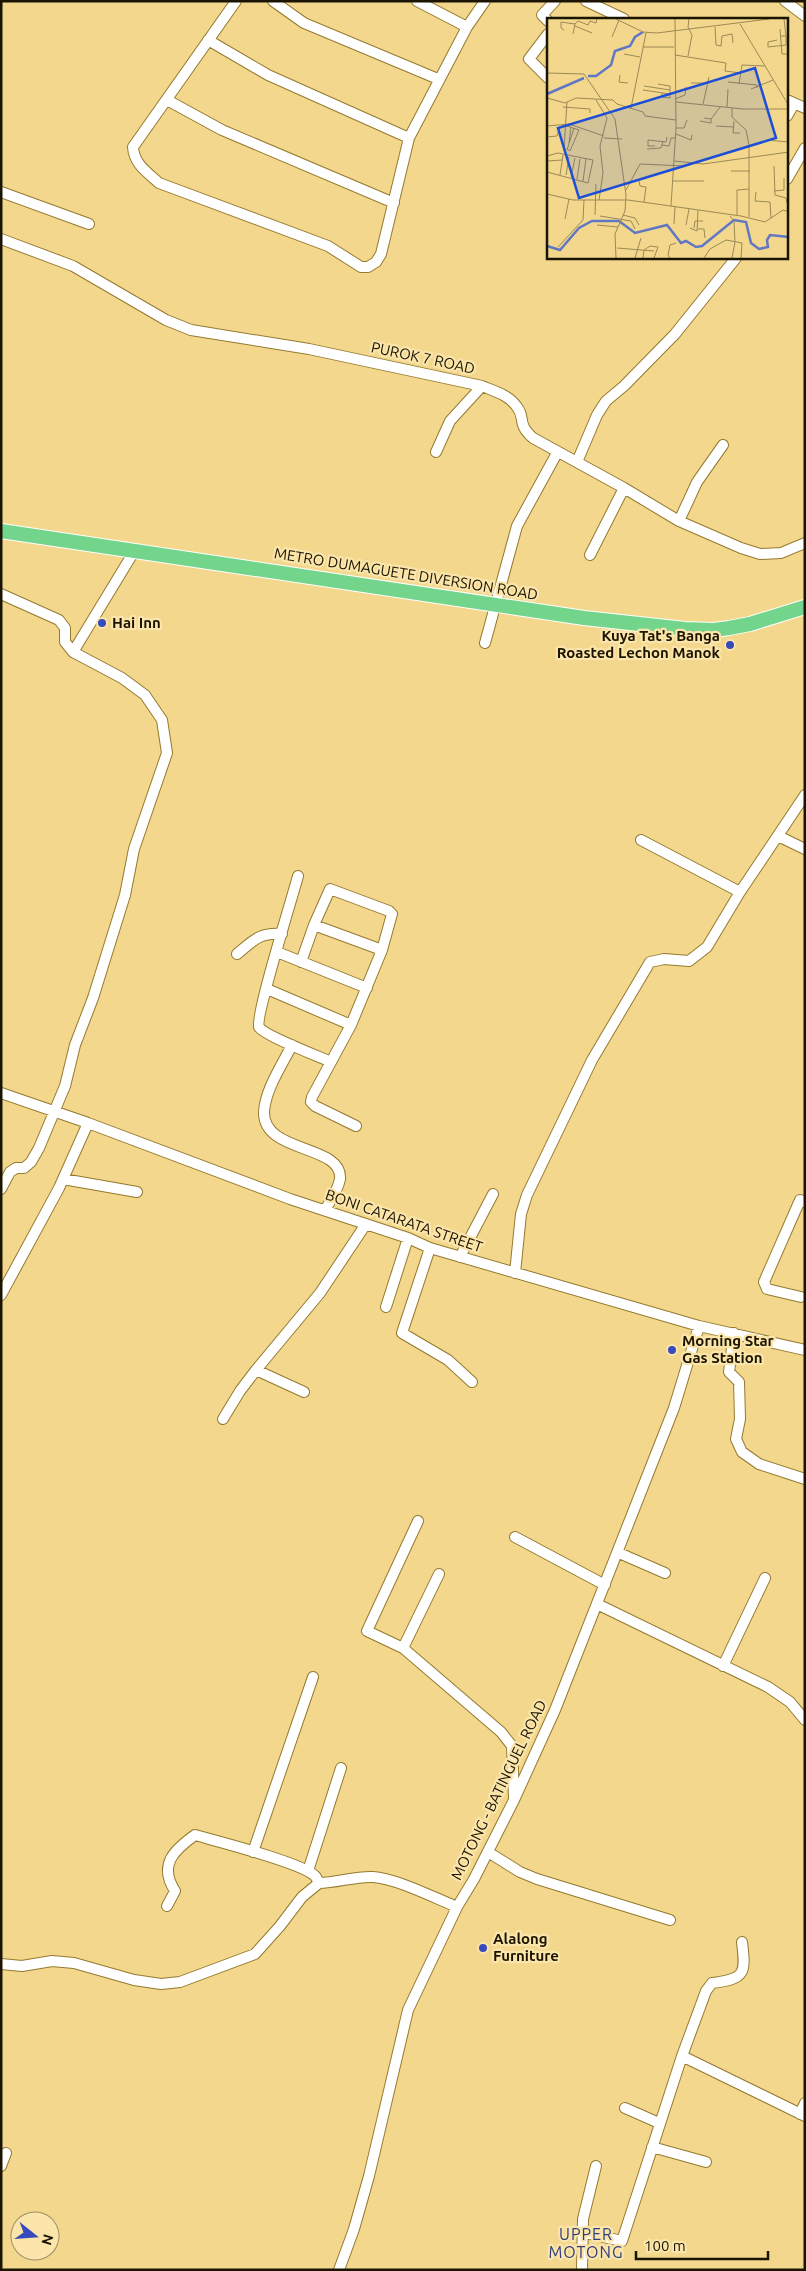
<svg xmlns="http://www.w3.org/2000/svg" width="806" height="2271" viewBox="0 0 806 2271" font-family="Ubuntu,sans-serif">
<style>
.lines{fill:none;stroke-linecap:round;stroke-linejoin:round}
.minor-casing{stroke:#947a2f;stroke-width:12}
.highway-casing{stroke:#fff;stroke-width:16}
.minor{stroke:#fff;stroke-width:10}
.highway{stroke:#72d58b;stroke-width:14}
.poi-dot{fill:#374bbd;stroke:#fbe5aa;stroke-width:2}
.labels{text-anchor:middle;stroke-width:4.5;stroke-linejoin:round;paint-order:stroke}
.street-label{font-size:15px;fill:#1b1400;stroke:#fbe5aa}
.poi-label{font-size:15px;font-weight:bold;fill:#1b1400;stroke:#fbe5aa;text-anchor:start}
.neighbourhood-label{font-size:16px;letter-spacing:1px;fill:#31407a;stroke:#fbe5aa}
.inset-river{fill:none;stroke:#6277c3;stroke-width:2.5}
.inset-road{fill:none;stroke:#9c8955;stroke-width:1}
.view{fill:#1d4ed8;fill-opacity:0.15;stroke:#1d4ed8;stroke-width:2.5}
.inset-edge{fill:none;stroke:#1b1400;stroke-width:2.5}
</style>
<rect width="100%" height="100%" fill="#f2d78d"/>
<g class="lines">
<defs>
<path id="minor" d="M236,1L133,147C134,164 147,172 159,183L328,246L361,267H368L376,262L381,254L409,138L467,27L485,1
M273,1L304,23L438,79
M417,1L467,27
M586,1L624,19
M785,1L805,16
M548,21L542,15L555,1
M548,34L529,59L548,78
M208,40L268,75L409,138
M167,100L222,130L394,203
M787,100L805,108
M787,116L794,104
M787,179L805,148
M1,192L89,224
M1,239L73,266L166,320L191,330L309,349L482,386C494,391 509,395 517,407C526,418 516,423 533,438L624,488L679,521L741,548L760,554L781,553L805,543
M436,452L450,421L482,386
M577,462L597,415L606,401L624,386L675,334L736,258
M679,521L697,482L723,445
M590,555L624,488
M1,594L59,620L65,628V642L73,652L122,678L145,695L162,720L167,753L134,849L125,895L93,998L75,1045L65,1086L39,1148L31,1162L24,1168H16L10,1172L1,1189
M485,643L517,526L557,453
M73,652L135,550
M778,836L805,849
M641,840L740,892
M298,876C293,895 255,1017 259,1027C263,1035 320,1057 331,1062
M314,925L382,950
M277,952L367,988
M237,954C253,941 259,932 282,934
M301,962L314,925L330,889L389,911L392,914L382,950L351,1025L312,1097L311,1102L315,1106L356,1126
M267,989L351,1025
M292,1045C282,1065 265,1090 264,1112C263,1154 343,1144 340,1179C338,1190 331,1200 325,1210
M1,1093L88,1123L290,1199L408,1238L430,1248L699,1326L805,1350
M63,1179L137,1192
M430,1248L402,1333L448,1360L472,1382
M460,1257L493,1194
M515,1273L521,1214L527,1195L592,1060L650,962L664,959L689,961L707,947L740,892L805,795
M1,1295L59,1188L88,1123
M801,1297L767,1289L764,1282L800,1200L805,1202
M386,1307L408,1238
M734,1333L729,1372L739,1382L740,1419L736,1439L742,1452L759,1464L805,1479
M304,1392L256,1370L320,1293L366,1224
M223,1419L240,1391L256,1370
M418,1521L367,1631L403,1648L439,1574
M515,1537L605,1585
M619,1553L665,1573
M597,1604L768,1687L790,1702L805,1720
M403,1648L501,1732L512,1746L514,1798
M723,1666L765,1578
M253,1852L313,1677
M488,1852L520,1872L537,1879L670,1920
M308,1871L341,1768
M167,1906L175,1891C158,1865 174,1850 195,1835C216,1841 303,1863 315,1876C316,1876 318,1882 319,1883
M1,1964L22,1966L52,1961L74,1963L134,1980L161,1984L180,1982L255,1954L280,1926L302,1897L319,1883C337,1883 355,1876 373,1877C395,1878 435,1898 457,1907
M682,2056L805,2116
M625,2108L659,2123
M800,2114L805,2103
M652,2147L706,2162
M1,2166L6,2153
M581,2232L622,2241L682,2056L706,1991L712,1983C745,1979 746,1974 742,1942
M339,2270L354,2229L369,2176L408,2010L457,1907L474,1879L514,1800L555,1710L674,1408L699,1326
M582,2270L583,2219L596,2166"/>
<path id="highway" d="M1,531L584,618L685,629L714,630L729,628L750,624L805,607"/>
</defs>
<use href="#minor" class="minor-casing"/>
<use href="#highway" class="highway-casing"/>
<use href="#minor" class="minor"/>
<use href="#highway" class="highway"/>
</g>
<g class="poi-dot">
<circle cx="102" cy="623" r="5"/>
<circle cx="730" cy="645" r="5"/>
<circle cx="672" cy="1350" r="5"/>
<circle cx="483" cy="1948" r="5"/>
</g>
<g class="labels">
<g class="street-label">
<text transform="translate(423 358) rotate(12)" y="5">PUROK 7 ROAD</text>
<text transform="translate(406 574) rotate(9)" y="5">METRO DUMAGUETE DIVERSION ROAD</text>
<text transform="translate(404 1221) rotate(19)" y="5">BONI CATARATA STREET</text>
<text transform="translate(499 1790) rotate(-64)" y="5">MOTONG - BATINGUEL ROAD</text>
</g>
<g class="poi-label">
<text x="112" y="628">Hai Inn</text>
<text x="720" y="641" text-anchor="end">Kuya Tat's Banga<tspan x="720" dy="17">Roasted Lechon Manok</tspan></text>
<text x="682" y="1346">Morning Star<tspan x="682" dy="17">Gas Station</tspan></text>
<text x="493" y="1944">Alalong<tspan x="493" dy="17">Furniture</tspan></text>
</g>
<g class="neighbourhood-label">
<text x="586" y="2240">UPPER<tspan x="586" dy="18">MOTONG</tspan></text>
</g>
</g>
<g transform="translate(547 18)">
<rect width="241" height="241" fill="#f2d78d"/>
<path class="inset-river" d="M41,58H49L64,47L68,33L83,28L88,19L96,14M0,76L37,60M0,228L13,232L32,210L45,203H72L88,215L120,207L134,225L139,223L149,229L155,228L187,202L199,204L204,225L212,231L221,229L220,222L223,217L242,219"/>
<path class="inset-road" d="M69,1L96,14L110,15L222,1M28,6L31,3L41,7L43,3L49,5L50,1M193,6L242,88M28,8L45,15M168,9L169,27L174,28L175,18L185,16L186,25M233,11L235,36H241M17,12L14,10V4L28,6L26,16M233,18H239L237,1M65,19L72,2M230,22L221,24V29L239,27V18M96,29H127M77,36L93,39M128,37L179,45L178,53L194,55M141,38L145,17L141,9L142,1M0,55L37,56L68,101L79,177L78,193L68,216L69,240M73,57L72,64L81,65M181,64L210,67V70M144,65H160M192,66L195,47L218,48M97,68L123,72M204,71L226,62M96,72L123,76V68L111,66M115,75V79L123,80V76M0,80L18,85L29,80L66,82L70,86L96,94L98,98L129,102M128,81L138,77L139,69M49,82L60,100L53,128L56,155L52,182M129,84L196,91H242M156,86L162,59M16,89L43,91V95M180,89L181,71M84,90L99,15M185,90V99L199,112L202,127V199M164,101L173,89M153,103L164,105V101L157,100M187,103L186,115H193M0,108L22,106L57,118M169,108L186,109M129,110H137L140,102M129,116L144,122L145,117M0,119L10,118L13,108M57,120L75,121M219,122L242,124M22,125L24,109M115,127L122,128L124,120H129M108,128H101V122L119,124L120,119M17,131L20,84M20,131L23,133L32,112L20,108M100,131L114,130L116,123M20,132L27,110M0,138L11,135L46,142L41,165L0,154M0,143L15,142M127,143L156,146L242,134M227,148L228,177L239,180L240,185M184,153H203M13,157L16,137M19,157L22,139M24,159L28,140M30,161L33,141M36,163L39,141M92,163L93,168L99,169L97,184M126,163H157M79,172L93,146L138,148M227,173L237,172V160M209,174L208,183L223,184L224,200M0,176L26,182H81L194,198L218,204L236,192L242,194M124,188L129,110L128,1M48,197L49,166M76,197L88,200L92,207M190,197V172L202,171M53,198L84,203L88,211M183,198L187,203L188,224L185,240M18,201L22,181M127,206L128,189M50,207L71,209M139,207L142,191M143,210L150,213L151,192M147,210L148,203H156M151,211H157L158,220M11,229L36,202L37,182M70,230L107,233M88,240L94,220M96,240L97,232L103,228L111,229L107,240M123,240L121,237L123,227L129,225M157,240L163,231L179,222L195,225L194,240"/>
<path class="view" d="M208,50L229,120L32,180L11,110Z"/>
<rect width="241" height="241" class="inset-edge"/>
</g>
<rect width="806" height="2271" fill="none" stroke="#1b1400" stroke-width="5"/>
<g transform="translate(35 2236) rotate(107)"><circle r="24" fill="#fbe5aa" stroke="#a19166"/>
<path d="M0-4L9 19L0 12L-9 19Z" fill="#374bbd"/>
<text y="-8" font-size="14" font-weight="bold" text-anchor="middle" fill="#1b1400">N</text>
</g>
<path d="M636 2251v8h132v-8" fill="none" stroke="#1b1400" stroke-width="2.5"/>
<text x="644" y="2251" font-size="15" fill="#1b1400" stroke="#fbe5aa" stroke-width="4" paint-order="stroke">100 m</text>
</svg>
